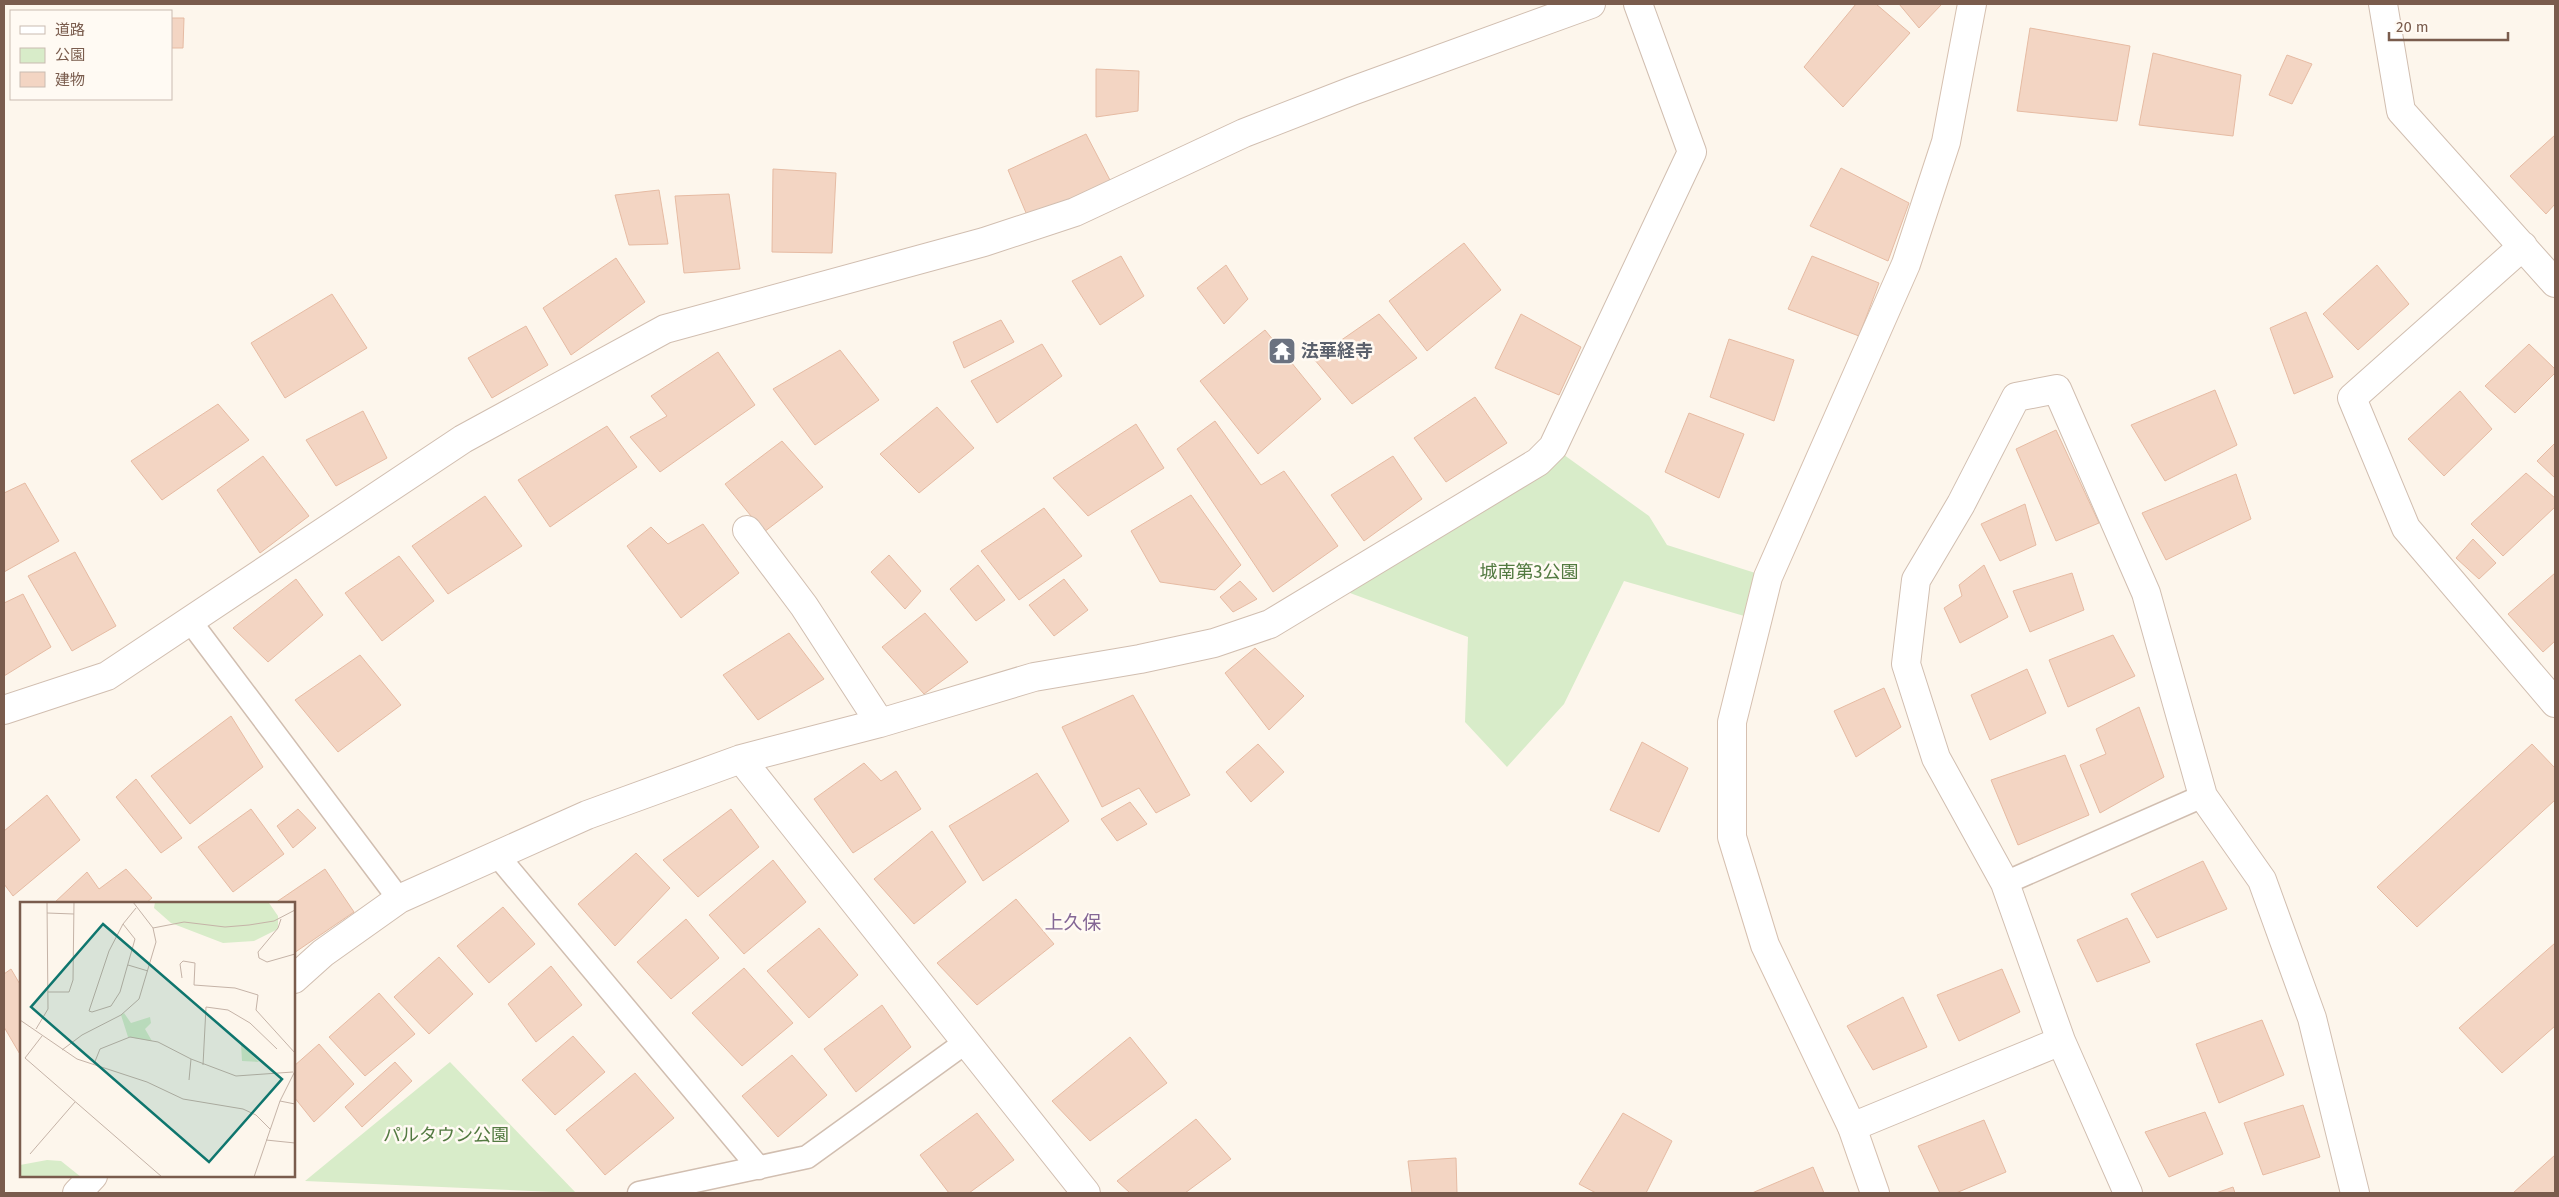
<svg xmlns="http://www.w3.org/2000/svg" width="2559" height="1197" viewBox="0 0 2559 1197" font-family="'Fira Sans','Noto Sans JP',sans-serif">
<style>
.green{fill:#d8ecc9}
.building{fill:#f3d5c3;stroke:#e6bba3}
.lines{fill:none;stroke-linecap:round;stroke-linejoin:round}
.lane-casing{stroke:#d1beb0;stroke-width:25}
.street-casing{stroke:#d1beb0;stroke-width:30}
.secondary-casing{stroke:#d6c0b0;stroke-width:30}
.lane{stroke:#fff;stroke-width:22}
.street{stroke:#fff;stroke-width:28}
.secondary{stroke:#fff;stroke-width:28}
.labels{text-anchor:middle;stroke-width:5;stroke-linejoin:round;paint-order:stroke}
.worship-label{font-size:18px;font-weight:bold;fill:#5b616d;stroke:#fffaf3;text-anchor:start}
.park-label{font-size:18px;fill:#537a41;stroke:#fffaf3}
.neighbourhood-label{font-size:19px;fill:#846695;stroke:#fffaf3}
.inset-road{fill:none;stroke:#c5b3a7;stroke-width:1}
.view{fill:#0f766e;fill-opacity:0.15;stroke:#0f766e;stroke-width:2.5}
.inset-edge{fill:none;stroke:#7a5c4d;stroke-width:2.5}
</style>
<rect width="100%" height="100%" fill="#fdf6ec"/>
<path class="green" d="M1553,447L1649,516L1667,545L1768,577L1758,620L1624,581L1564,704L1507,767L1465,722L1468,637L1334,587Z
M450,1062L576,1193L305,1181Z"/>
<path class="building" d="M1856,4H1876L1910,33L1843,107L1804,67Z
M1899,4H1942L1919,28Z
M171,18H184L183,48H171Z
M2030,28L2130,46L2117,121L2017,111Z
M2153,53L2241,75L2233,136L2139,125Z
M2287,55L2312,64L2292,104L2269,95Z
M1096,69L1139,71L1138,111L1096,117Z
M1086,134L1111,182L1029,220L1008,170Z
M2555,135V204L2546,214L2510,176Z
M1841,168L1909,203L1888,261L1810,226Z
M773,169L836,173L832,253L772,252Z
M659,190L668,244L629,245L615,195Z
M729,194L740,269L684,273L675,196Z
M1464,243L1501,290L1427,351L1389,301Z
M1121,256L1144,296L1100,325L1072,281Z
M1812,256L1879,283L1859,336L1788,309Z
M616,258L645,302L571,355L543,308Z
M1226,265L1248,299L1224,324L1197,288Z
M2377,265L2409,304L2358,350L2323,314Z
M332,294L367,348L285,398L251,343Z
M2306,312L2333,377L2294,394L2270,328Z
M1379,314L1417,358L1352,404L1314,359Z
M1521,314L1581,347L1559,395L1495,368Z
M1001,320L1014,342L964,368L953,342Z
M526,326L548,365L492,398L468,358Z
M1265,330L1321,399L1258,454L1200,381Z
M1729,339L1794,360L1774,421L1710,397Z
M1042,344L1062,376L997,423L971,381Z
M2529,344L2555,369V373L2515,413L2485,386Z
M840,350L879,400L815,445L773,389Z
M718,352L755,405L660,472L630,437L667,416L651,396Z
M2215,390L2237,445L2165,481L2131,425Z
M2460,391L2492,429L2444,476L2408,439Z
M1475,397L1507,443L1446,482L1414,438Z
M218,404L249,440L162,500L131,461Z
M937,407L974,448L919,493L880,454Z
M363,411L387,458L336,486L306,440Z
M1689,413L1744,434L1719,498L1665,472Z
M1215,421L1261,485L1284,471L1338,546L1273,592L1177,449Z
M1136,424L1164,468L1088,516L1053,478Z
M607,426L637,467L550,527L518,480Z
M2056,430L2099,523L2056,541L2016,449Z
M782,441L823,487L764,532L725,484Z
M2555,443V478L2537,461Z
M263,456L309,516L260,553L217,490Z
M1393,456L1422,499L1364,541L1331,495Z
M2526,473L2555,498V507L2503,556L2471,524Z
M2236,474L2251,519L2166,560L2142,513Z
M25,483L59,541L4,572V493Z
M1191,495L1241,565L1215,590L1160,582L1131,531Z
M485,496L522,546L448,594L412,546Z
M2025,504L2036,545L2000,561L1981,524Z
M1044,508L1082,556L1019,600L981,551Z
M703,524L739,573L681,618L627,546L651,527L668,544Z
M2473,539L2496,563L2479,579L2456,558Z
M75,552L116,626L72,651L28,576Z
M889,555L921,591L905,609L871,572Z
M399,556L434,601L382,641L345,593Z
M978,565L1005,600L976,621L950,589Z
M1984,565L2008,617L1960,643L1944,608L1962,596L1959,585Z
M2072,573L2084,610L2030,632L2013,591Z
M2555,573V641L2543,652L2508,614Z
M296,579L323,615L268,662L233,628Z
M1064,579L1088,610L1054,636L1029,605Z
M1240,581L1257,599L1233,612L1220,597Z
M23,594L51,647L4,676V603Z
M925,613L968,662L924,694L882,647Z
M789,633L824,679L758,720L723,675Z
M2113,635L2135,676L2068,707L2049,660Z
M1255,648L1304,696L1269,730L1225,673Z
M360,655L401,705L338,752L295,700Z
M2027,669L2046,713L1990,740L1971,695Z
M1884,688L1901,727L1856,757L1834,711Z
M1133,695L1190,795L1156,813L1139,788L1102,807L1062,727Z
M2139,707L2164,777L2100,813L2080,765L2106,754L2096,729Z
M231,716L263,767L190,824L151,776Z
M1642,742L1688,768L1659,832L1610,810Z
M1258,744L1284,772L1251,802L1226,772Z
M2532,744L2555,768V800L2417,927L2377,887Z
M2065,755L2089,815L2018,845L1991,780Z
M864,763L881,781L896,771L921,809L853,853L814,799Z
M1037,773L1069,821L983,881L949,826Z
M136,779L182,838L161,853L116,797Z
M47,795L80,840L13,896L4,884V831Z
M1130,802L1147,824L1117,841L1101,819Z
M251,809L284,854L233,892L198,847Z
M298,809L316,828L293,848L277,826Z
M731,809L759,847L698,897L663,860Z
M932,831L966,882L914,924L874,879Z
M636,853L670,888L615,946L578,904Z
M773,860L806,902L744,954L709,915Z
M2203,861L2227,909L2157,938L2131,894Z
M126,869L152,898L146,903H54L87,872L99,889Z
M325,869L354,912L294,953V903H275Z
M1016,899L1054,944L977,1005L937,963Z
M503,907L535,944L489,983L457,946Z
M2127,918L2150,962L2097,982L2077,940Z
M686,919L719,958L671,999L637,962Z
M819,928L858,975L809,1018L767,971Z
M2555,943V1026L2502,1073L2459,1028Z
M439,957L473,994L429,1034L394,997Z
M551,966L582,1005L536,1042L508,1004Z
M744,968L793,1023L742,1066L692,1013Z
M11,969L21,986V1056L4,1027V974Z
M2002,969L2020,1012L1959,1041L1937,995Z
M379,993L415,1034L365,1076L329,1037Z
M1903,997L1927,1047L1873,1070L1847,1026Z
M882,1005L911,1047L856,1092L824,1049Z
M2262,1020L2284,1075L2219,1103L2196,1044Z
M573,1036L605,1072L555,1115L522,1080Z
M1130,1037L1167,1083L1090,1141L1052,1101Z
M319,1044L354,1084L314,1122L294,1097V1066Z
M792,1055L827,1095L778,1137L742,1096Z
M395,1062L412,1081L362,1127L345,1107Z
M635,1073L674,1118L605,1175L566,1130Z
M2303,1105L2320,1157L2263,1175L2244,1123Z
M2205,1112L2223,1154L2169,1177L2145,1132Z
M977,1113L1014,1160L969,1193H949L920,1155Z
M1623,1113L1672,1141L1646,1193H1596L1579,1184Z
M1196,1119L1231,1159L1185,1193H1130L1117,1181Z
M1984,1120L2006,1172L1956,1193H1940L1918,1146Z
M2555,1155V1193H2513Z
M1456,1158L1457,1193H1412L1408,1161Z
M1813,1167L1824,1193H1752Z
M2233,1187L2235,1193H2216Z"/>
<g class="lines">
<defs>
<path id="lane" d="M190,621L399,899
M497,855L759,1168
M2005,883L2203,796
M639,1193L807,1157L966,1042"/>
<path id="street" d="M2383,4L2401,111L2555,283
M2523,246L2352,398L2406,528L2555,703
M4,710L107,676L463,439L665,329L984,242L1075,212L1244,133L1352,91L1591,4
M880,723L1034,677L1140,659L1214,643L1270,624L1538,462L1553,447L1692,152L1638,4
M741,759L1086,1193
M294,979L323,953L399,899L587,815L741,759L880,723L804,606L747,530
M1852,1127L2061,1041
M77,1193L93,1176
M2128,1193L2061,1041L2005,883L1936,758L1906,664L1916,580L1961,504L2016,397L2057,389L2146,593L2203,796L2262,880L2312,1018L2355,1193"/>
<path id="secondary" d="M1875,1193L1852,1127L1765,945L1732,837V722L1768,577L1906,264L1946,142L1972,4"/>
</defs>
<use href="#lane" class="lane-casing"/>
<use href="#street" class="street-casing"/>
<use href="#secondary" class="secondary-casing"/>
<use href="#lane" class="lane"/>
<use href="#street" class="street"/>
<use href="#secondary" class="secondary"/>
</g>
<defs>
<symbol id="temple-square" viewBox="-11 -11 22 22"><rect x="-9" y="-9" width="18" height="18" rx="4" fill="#6b7280" stroke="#fffaf3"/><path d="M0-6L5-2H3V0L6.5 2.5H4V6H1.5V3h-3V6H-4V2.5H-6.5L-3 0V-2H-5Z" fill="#fff"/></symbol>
</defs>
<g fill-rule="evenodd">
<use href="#temple-square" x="1266" y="335" width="32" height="32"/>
</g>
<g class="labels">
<g class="worship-label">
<text x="1301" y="357">法華経寺</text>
</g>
<g class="park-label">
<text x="1529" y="578">城南第3公園</text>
<text x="446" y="1141">パルタウン公園</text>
</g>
<g class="neighbourhood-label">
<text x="1073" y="929">上久保</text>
</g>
</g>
<g transform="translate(20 902)">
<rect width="275" height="275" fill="#fdf6ec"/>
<path d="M135,0L249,1L258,14V27L234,39L203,41L151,21L134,6ZM104,111L111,121L130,115L131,121L125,127L132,139L108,135L101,113ZM221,142L239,160L222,159ZM27,258L41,259L61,275H0V263Z" fill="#d8ecc9"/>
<path class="inset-road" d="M27,11L54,12M261,17L258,26L238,50L239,56L247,60L275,52M103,22L115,37L100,90L91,104L72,110L69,109L89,49L103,22L116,6M133,26L164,20L205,25L229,23L254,19L275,8M108,63L128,69M162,76L160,62L163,59L175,61L174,83L215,86L238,93L236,108L275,151M28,90H49L53,78L54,0M0,118L57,157L127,180L163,197L223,207L236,213L250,227M16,127L28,107L27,0M22,134L5,156L142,275M42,148L62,133L101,113L119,97L136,40L133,26L113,0M74,162L80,147L110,135L138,140L171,157M183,163L186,105L208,108L230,121L257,147M169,178L171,157L216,174L273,170M260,199L275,202M246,238L275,241M10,252L55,200M234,275L260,199L275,169"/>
<path class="view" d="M83,22L262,177L189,260L11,105Z"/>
<rect width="275" height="275" class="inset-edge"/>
</g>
<rect width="2559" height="1197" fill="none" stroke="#7a5c4d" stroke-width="10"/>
<rect x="10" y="10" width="162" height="90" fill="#fffaf3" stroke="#cabbb1"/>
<rect x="20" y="26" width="25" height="8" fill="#ffffff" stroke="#cabbb1"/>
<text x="55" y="35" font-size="15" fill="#7a5c4d">道路</text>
<rect x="20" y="48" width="25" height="15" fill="#d8ecc9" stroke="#cabbb1"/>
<text x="55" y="60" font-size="15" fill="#7a5c4d">公園</text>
<rect x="20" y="72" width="25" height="15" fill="#f3d5c3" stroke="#cabbb1"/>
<text x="55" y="85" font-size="15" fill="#7a5c4d">建物</text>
<path d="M2389 32v8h119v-8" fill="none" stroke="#7a5c4d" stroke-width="2.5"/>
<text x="2396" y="32" font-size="15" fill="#7a5c4d" stroke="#fffaf3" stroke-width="4" paint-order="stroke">20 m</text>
</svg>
